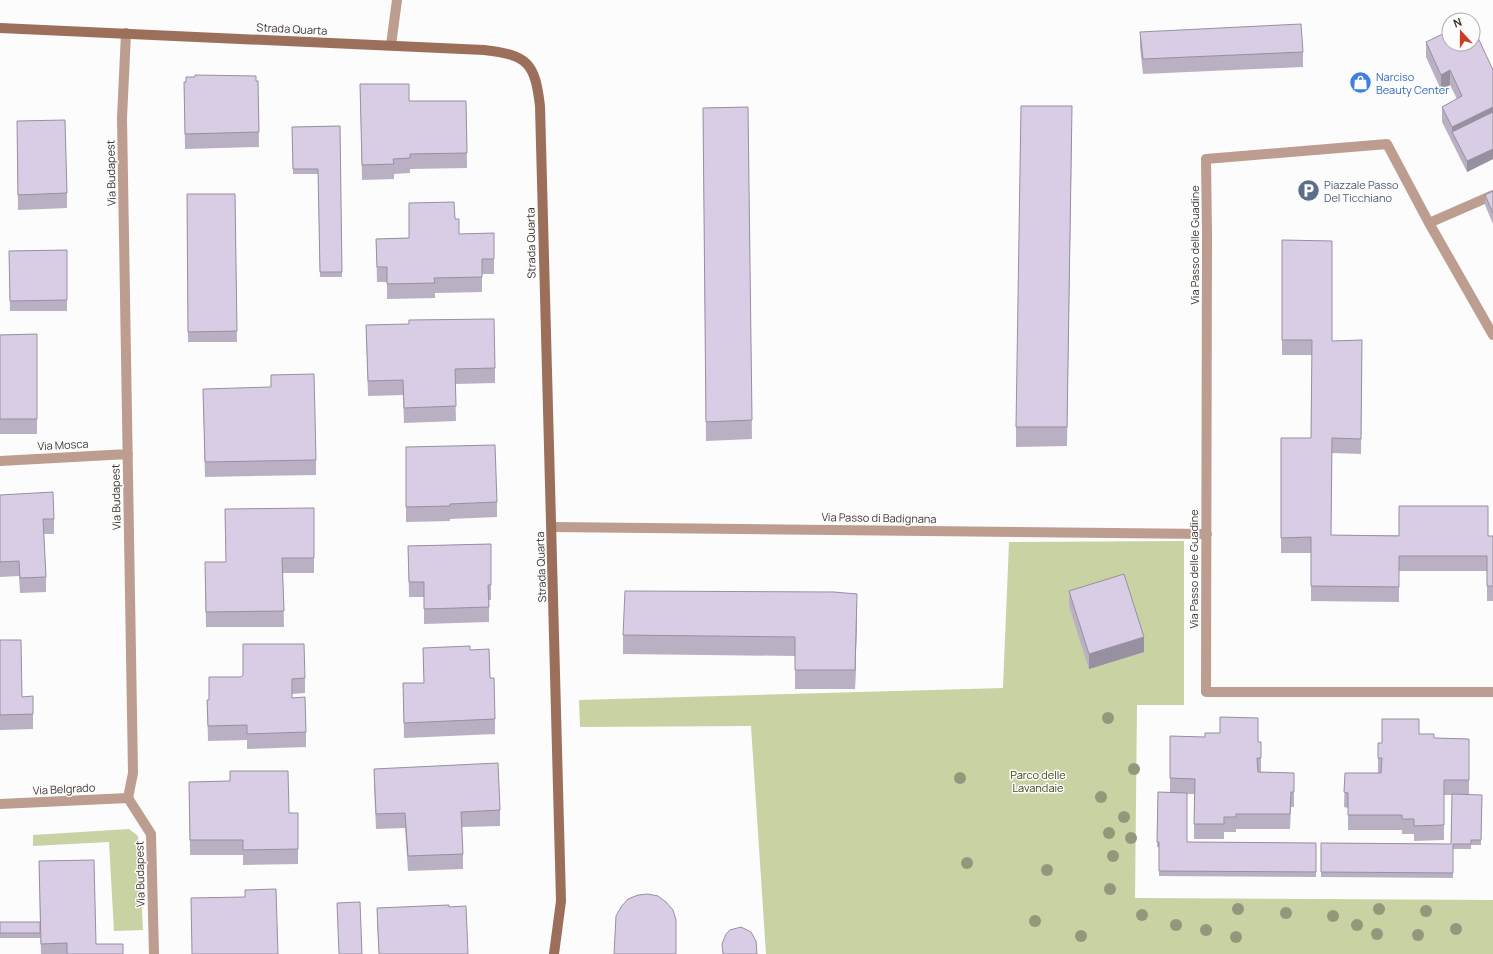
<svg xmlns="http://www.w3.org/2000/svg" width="1493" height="954" viewBox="0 0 1493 954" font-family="Manrope,sans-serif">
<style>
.green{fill:#c9d2a2}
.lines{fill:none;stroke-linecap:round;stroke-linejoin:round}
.lane{stroke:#bc9d8f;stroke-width:10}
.street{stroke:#bc9d8f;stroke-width:10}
.secondary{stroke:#9c6f5b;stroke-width:10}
.tree{fill:#94987b}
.wall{fill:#bab0c4}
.shaded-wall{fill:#9790a0}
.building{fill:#d8cde4;stroke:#9790a0}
.labels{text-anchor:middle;stroke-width:3;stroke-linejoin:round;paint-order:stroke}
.street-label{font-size:11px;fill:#3e342f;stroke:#fbfcfb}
.shop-label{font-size:11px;fill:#366cbe;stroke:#fbfcfb;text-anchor:start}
.service-label{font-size:11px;fill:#4e5e75;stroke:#fbfcfb;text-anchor:start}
.park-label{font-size:11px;fill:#404712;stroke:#fbfcfb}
</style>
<rect width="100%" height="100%" fill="#fbfcfb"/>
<path class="green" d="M1184,541V705H1137L1135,898L1493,900V954H766L751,726L580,727L579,700L1003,688L1009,542Z
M129,829L138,836L143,930L114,931L109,842L33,846V835Z"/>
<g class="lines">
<path class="lane" d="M128,798L151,834L154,954"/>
<path class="street" d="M391,45L397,0
M1429,223L1493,195
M1493,335L1429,223L1387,144L1206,159L1207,234L1206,692H1493
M0,461L128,454
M552,527L1207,534
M0,804L128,798L133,773L122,118L126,33"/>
<path class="secondary" d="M0,28L484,50C528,55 535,63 540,106L561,901L554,954"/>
</g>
<g class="tree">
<circle cx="1108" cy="718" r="6"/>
<circle cx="1134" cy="769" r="6"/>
<circle cx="960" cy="778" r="6"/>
<circle cx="1101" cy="797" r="6"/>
<circle cx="1124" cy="817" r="6"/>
<circle cx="1109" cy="833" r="6"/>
<circle cx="1131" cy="838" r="6"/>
<circle cx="1113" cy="856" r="6"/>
<circle cx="967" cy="863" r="6"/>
<circle cx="1047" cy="870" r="6"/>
<circle cx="1110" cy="889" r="6"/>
<circle cx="1238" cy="909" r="6"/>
<circle cx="1379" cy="909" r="6"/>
<circle cx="1426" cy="911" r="6"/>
<circle cx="1286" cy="913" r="6"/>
<circle cx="1142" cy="915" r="6"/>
<circle cx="1333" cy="916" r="6"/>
<circle cx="1035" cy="921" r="6"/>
<circle cx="1176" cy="925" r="6"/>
<circle cx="1357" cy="925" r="6"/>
<circle cx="1456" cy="929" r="6"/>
<circle cx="1206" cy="930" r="6"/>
<circle cx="1377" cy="934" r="6"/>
<circle cx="1418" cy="935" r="6"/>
<circle cx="1081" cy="936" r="6"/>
<circle cx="1236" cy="937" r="6"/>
</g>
<path class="wall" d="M1140,32L1303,52V67L1143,74L1140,47Z
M1426,42L1493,70V159L1467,172L1442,122V107L1457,99L1450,85L1441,90L1426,57Z
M256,81H258L259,147L185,149L184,82Z
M360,84L409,101H466L467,168L410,169V173L394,174V179L362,180Z
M748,107L752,439L706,441L703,108Z
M1072,125L1067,446L1016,447V427Z
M340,126L342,277H320L318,174H293L292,127Z
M17,136L67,193V208L18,210Z
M1493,191V224L1485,205V195Z
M187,194H235L237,342H188Z
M455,219L459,234L494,233V274H482V292L435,293V298L387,299V282H377L376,239L409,238Z
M1282,240L1332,341L1362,340L1361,454L1332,453L1331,535L1493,536V601H1487V571H1399V602L1311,601V553H1281V438H1311L1312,355H1282Z
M67,250V311H10L9,251Z
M366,325L495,368V383L455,384L456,421L404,423L403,395L368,396Z
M37,334V434H0V335Z
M203,389L316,460V475L205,477Z
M406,447L497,502V517L450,519V521L406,522Z
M0,495L54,519V534H44L46,577V592L20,593L19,576L0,577Z
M225,509L314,558V573H283L284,627H206L205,577L226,562Z
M491,544V600H489V622L424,624V597H409L408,546Z
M1069,591L1144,652L1089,669L1069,606Z
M857,613L855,689H795V656L623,654V635Z
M0,640L22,697L33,714V729L0,730Z
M423,648L470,650L490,678L495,719V734L404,738L403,683H424Z
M241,677L305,678V693L292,694V698L306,732V747L247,749V740L208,741L207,700H209Z
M1419,734L1434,738L1469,739V795H1482L1481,845H1471V849H1453V878L1321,877V843L1451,844L1452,795H1444V840L1414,841V834H1402V830H1348V808L1344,807L1345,773H1378V743H1382Z
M1170,736L1261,742V772L1294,773V807H1291L1290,829H1236V832H1224V839H1194V794H1187V842L1316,843V877L1159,876V847H1157L1158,792H1170Z
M374,769L500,810V826L462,827L463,854V869L408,871L405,828L376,829L374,784Z
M189,782L289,813H298V864L243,865V855H190Z
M39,861L96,944L123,954H41L40,924V938H0V922H40Z
M449,907L468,954H379L377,924V908Z"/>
<path class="shaded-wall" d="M1450,70V85L1441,90V75Z
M1493,107V122L1452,132V142V127Z
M1493,149V159L1467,172V161Z
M857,594V613L855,689V670Z
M1144,637V652L1089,669V654Z"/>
<path class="building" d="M1301,24L1303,52L1143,59L1140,32Z
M1473,27L1493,70V107L1452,127L1442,107L1462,96L1450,70L1441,75L1426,42L1449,31V44H1473Z
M195,75L256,76V81H258L259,132L185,134L184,82H186V77H195Z
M360,84H409V101H466L467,153L410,154V158L393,159L394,164L362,165Z
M1021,106H1072L1067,427H1016Z
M748,107L752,420L706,422L703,108Z
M1493,112V149L1467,161L1452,132Z
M65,120L67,193L18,195L17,121Z
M340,126L342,272H320L318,169H293L292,127Z
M1493,191V213L1485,195Z
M187,194H235L237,331L188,332Z
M454,202L455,219H459V234L494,233V259H482V277L434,278L435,283L387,284V267H377L376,239L409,238V203Z
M1282,240L1332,241V341L1362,340L1361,439L1332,438L1331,535L1399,536V506H1488V536H1493V586H1487V556H1399V587L1311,586V537L1281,538V438H1311L1312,340H1282Z
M67,250V300L10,301L9,251Z
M494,319L495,368L455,369L456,406L404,408L403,380L368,381L366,325L409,324V320Z
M37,334V419H0V335Z
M314,374L316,460L205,462L203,389L271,387V375Z
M495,445L497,502L450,504V506L406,507V447Z
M53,492L54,519H43L46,577L20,578L19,561L0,562V495Z
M314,508V558H282L284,611L206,612L205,562H226L225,509Z
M491,544V585H488L489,607L424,609V582H409L408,546Z
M1124,574L1144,637L1089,654L1069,591Z
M625,591L834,592L857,594L855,670H795V637L623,635Z
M0,640H21L22,697L33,696V714L0,715Z
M243,644H304L305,678L292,679V698L305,697L306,732L247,734V725L208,726L207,700H209V677H241L243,675Z
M470,646V650L489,649L490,678H494L495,719L404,723L403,683H424L423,648Z
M1220,717L1258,718V742H1261V758H1257L1258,772L1294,773V792H1291L1290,814H1236V817H1224V824H1194L1195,779L1170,778V736L1205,737V733H1220Z
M1382,719H1419V734H1434V738L1469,739V780H1444V825L1414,826V819H1402V815H1348V793L1344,792L1345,773H1381L1382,758H1378V743H1382Z
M498,763L500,810L461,812L463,854L408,856L405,813L376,814L374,769Z
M230,771H288L289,813H298V849L243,850V840H190L189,782L230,781Z
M1158,792L1187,793V842L1316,843V872L1159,871V842H1157Z
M1452,794L1482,795L1481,840H1471V844H1453V873L1321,872V843L1451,844Z
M94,860L96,944H123V954H67V943L41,944L39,861Z
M276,889L278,954H192L191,898L245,897V890Z
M648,894L658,896L666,902L673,910L676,920V954H614L616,916L621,907L628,899L638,895Z
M360,902L362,954H339L337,903Z
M449,905V907L466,906L468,954H379L377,908Z
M0,922H40V933H0Z
M741,927L751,932L756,941L757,954H723L722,944L726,934L730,930Z"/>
<defs>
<symbol id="shop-disc" viewBox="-11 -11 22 22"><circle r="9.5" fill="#3f7fe0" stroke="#fbfcfb"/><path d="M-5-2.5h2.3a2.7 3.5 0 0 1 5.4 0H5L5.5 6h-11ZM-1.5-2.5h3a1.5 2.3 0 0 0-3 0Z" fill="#fff"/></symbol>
<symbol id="parking-disc" viewBox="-11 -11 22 22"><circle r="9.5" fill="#5c6f8a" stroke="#fbfcfb"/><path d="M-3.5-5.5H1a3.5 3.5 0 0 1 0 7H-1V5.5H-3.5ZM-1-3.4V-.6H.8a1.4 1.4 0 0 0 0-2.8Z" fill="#fff"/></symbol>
</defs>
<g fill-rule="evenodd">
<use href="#shop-disc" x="1348" y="70" width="25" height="25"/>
<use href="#parking-disc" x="1296" y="178" width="25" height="25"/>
</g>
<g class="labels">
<g class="street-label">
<text transform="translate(292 29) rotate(3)" y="4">Strada Quarta</text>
<text transform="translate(111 173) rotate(-91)" y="4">Via Budapest</text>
<text transform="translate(531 243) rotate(-91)" y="4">Strada Quarta</text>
<text transform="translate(1195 245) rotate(-90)" y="4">Via Passo delle Guadine</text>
<text transform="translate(63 445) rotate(-3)" y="4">Via Mosca</text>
<text transform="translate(116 497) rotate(-91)" y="4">Via Budapest</text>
<text transform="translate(879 518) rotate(1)" y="4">Via Passo di Badignana</text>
<text transform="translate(541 567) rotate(-92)" y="4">Strada Quarta</text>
<text transform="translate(1194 569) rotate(-90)" y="4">Via Passo delle Guadine</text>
<text transform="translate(64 789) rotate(-3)" y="4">Via Belgrado</text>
<text transform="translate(140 874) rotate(-91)" y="4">Via Budapest</text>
</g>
<g class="shop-label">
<text x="1376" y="81">Narciso<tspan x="1376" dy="13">Beauty Center</tspan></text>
</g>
<g class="service-label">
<text x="1324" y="189">Piazzale Passo<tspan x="1324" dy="13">Del Ticchiano</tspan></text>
</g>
<g class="park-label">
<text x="1038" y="779">Parco delle<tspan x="1038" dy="13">Lavandaie</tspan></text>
</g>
</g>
<g transform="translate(1461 32) rotate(339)"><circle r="19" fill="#fbfcfb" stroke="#afaca9"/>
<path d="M0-3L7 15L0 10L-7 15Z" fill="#c93d26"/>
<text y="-6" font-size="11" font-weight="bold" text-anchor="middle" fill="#3e342f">N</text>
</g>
</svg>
